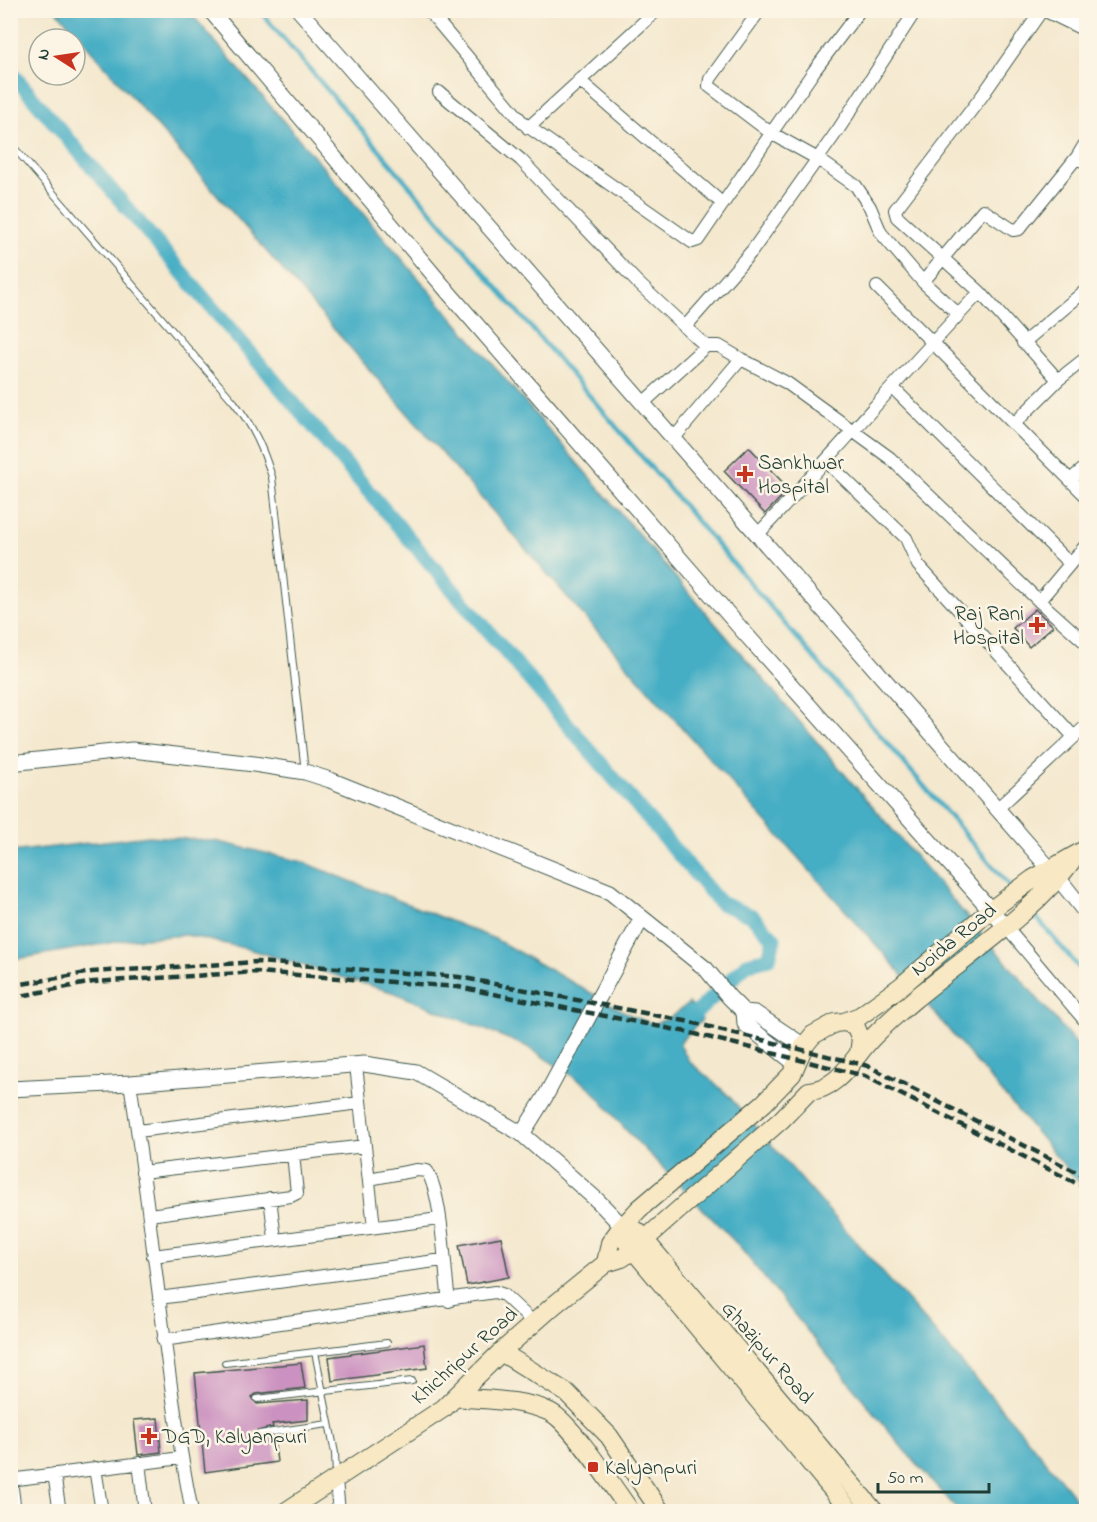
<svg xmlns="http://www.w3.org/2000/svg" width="1097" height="1522" viewBox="0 0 1097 1522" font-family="'Indie Flower',sans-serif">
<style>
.water{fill:#44adc4;stroke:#32757c;stroke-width:1.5}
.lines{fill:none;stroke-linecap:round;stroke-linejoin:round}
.stream{stroke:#44adc4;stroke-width:4.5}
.canal{stroke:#44adc4;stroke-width:15}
.building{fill:#cb91c0}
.service-casing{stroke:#3f574b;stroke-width:8}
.minor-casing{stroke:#3f574b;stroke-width:14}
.tertiary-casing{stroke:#3f574b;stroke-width:17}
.secondary-casing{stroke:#3f574b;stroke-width:20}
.service{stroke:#fff;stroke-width:6}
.minor{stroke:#fff;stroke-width:12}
.tertiary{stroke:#fff;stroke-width:15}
.secondary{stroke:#f8e8c3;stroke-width:18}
.rail{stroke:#1f3d34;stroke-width:4.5;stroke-dasharray:9 4.5;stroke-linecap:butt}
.poi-dot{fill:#c8321e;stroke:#fcf5e5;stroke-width:2}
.labels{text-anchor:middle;stroke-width:5;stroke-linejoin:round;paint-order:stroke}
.poi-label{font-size:21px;fill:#1f3d34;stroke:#fcf5e5;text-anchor:start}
.street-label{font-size:21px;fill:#1f3d34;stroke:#fcf5e5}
</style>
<rect width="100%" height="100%" fill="#fcf5e5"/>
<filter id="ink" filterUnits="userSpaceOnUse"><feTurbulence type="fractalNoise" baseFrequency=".0167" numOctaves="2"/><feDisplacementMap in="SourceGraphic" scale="12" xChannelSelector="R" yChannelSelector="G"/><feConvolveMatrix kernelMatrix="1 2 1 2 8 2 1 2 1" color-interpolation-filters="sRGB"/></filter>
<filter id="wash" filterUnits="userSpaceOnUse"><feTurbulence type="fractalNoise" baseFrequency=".008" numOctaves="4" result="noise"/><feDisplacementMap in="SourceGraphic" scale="24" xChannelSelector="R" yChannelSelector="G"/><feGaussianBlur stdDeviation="1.35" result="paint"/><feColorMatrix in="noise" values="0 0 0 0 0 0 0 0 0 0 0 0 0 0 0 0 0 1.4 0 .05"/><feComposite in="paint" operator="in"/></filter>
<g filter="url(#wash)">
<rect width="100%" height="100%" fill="#f4e8ce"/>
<path class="water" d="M57,11H189L1086,1055V1191L885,955L658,701Z
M149,836L215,841L303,862L495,939L632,1016L653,1024L668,1019L689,1003L702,1020L679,1043L689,1061L727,1094L1021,1431L1086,1511H959L904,1450L737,1244L625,1129L590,1087L528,1047L395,993L248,949L187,935L132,939L11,960V852Z"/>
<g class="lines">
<path class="stream" d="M259,10L1013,890
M1030,910L1086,976"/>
<path class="canal" d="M10,71L720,903L752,916L774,939L769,958L747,964L696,1013"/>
</g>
<g id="blocks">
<path class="building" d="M749,447L789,489L765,514L724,471Z
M1035,609L1053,626L1029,647L1013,628Z
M501,1237L509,1277L467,1285L459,1245Z
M424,1344L427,1368L332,1381L329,1357Z
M301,1363L305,1388L256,1394L252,1397L257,1404L308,1400V1420L272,1424L273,1427L254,1432L258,1439L274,1437L277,1462L205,1472L195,1373Z
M158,1418L161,1452L138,1455L134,1420Z"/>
</g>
</g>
<g filter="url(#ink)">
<use href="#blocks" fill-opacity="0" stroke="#3f574b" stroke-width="1.5"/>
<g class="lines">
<defs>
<path id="service" d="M10,143L234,402C253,426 263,448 272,477L305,772
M315,1352L387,1343
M225,1363L315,1352L335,1453L336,1476
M257,1399L412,1381
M259,1434L328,1424"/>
<path id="minor" d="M428,10L523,123L692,242L698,240L814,71L860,10
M760,10L710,79L709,86L771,133L818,159L856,186L870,207L881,233L923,282L958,314
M1042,10L982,96L895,210L897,217L980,292L1058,380
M579,80L723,204
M439,92L521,160L637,282L685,327L752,251L838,130L916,10
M528,128L657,10
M1086,142L1077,157L1086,163
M923,282L983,210L1013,230L1019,229L1077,157
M877,287L1086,496
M685,327L706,346
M1023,343L1086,290
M893,388L1070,564
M643,403L706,346H719L741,359
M1014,424L1058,380L1086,358
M674,438L741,359L787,383L890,458L1039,601L1086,643
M827,462L906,538L918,565L1074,737
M1070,480L1086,467
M758,534C833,455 904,372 980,292
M1039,601L1086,545
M997,809L1086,726
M1005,926L1086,1022
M356,1065L374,1227
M130,1083C153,1225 164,1369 192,1512
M138,1131L360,1103
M142,1172L365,1146
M369,1179L417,1170L427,1171C443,1198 444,1268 449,1301
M270,1198L275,1239
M149,1215L291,1196L297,1193L293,1154
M153,1256L439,1219
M159,1298L443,1260
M163,1340L495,1292L504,1295L534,1323
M139,1463L145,1512
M95,1468L102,1512
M54,1474L60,1512
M10,1480L181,1458
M11,1480L15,1512
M336,1480L339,1512"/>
<path id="tertiary" d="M210,10L449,293L742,630L1005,926
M299,10L1049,868
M1047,10L1086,29
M10,763L132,750L254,764L305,772L330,780L610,892L706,969L729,997L744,1012L755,1013L804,1046
M1059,879L1086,913
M744,1012L745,1024L796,1064
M10,1089L130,1083L364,1064L416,1072L522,1134L598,1201L623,1227
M522,1134L545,1097L642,918"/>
<path id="secondary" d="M844,1022L860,1016L900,987L987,913L1033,879L1086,849
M637,1231L875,1512
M626,1241L851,1512
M606,1263L610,1243L618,1232L639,1209L764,1103L792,1074L804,1046L813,1035L835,1023L844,1022L855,1025L861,1039L859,1053
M501,1352L567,1393L609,1436L661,1512
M455,1397C484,1400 523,1399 550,1412C571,1422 615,1490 631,1512
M285,1512L444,1408L501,1352L553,1306L606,1263L622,1258L633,1250L781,1120L809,1091C841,1088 853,1057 873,1037C934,974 1023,928 1074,858"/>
</defs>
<use href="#service" class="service-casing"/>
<use href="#minor" class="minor-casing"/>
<use href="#tertiary" class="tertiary-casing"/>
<use href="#secondary" class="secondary-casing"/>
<use href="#service" class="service"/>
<use href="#minor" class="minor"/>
<use href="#tertiary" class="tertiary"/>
<use href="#secondary" class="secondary"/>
<path class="rail" d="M10,986L92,972L257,962L459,977L690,1022L868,1066L1086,1177
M10,998L93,982L257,972L458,987L687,1032L865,1076L1086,1188"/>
</g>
</g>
<g class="poi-dot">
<path d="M742 465h6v6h6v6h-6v6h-6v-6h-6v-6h6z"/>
<path d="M1034 616h6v6h6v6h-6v6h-6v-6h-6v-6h6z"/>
<path d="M146 1427h6v6h6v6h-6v6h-6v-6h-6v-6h6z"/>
<rect x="587" y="1461" width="12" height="12" rx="3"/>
</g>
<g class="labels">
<g class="poi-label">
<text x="758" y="469">Sankhwar<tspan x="758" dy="24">Hospital</tspan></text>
<text x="1024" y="620" text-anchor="end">Raj Rani<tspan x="1024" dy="24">Hospital</tspan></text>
<text x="162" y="1443">DGD, Kalyanpuri</text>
<text x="605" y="1474">Kalyanpuri</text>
</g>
<g class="street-label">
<text transform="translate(953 939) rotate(-39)" y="7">Noida Road</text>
<text transform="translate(768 1352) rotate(49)" y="7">Ghazipur Road</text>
<text transform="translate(464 1355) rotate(-42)" y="7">Khichripur Road</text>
</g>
</g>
<rect width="1097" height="1522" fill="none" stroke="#fcf5e5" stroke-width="36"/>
<g transform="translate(57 57) rotate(282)"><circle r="28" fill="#fcf5e5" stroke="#a4ab9e" stroke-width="1.5"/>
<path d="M0-4.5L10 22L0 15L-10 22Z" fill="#c8321e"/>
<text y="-9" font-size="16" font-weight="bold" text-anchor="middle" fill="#1f3d34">N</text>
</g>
<path d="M878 1483v9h111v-9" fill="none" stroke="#1f3d34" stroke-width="3"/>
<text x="887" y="1483" font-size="18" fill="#1f3d34" stroke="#fcf5e5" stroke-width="4.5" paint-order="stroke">50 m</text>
</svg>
